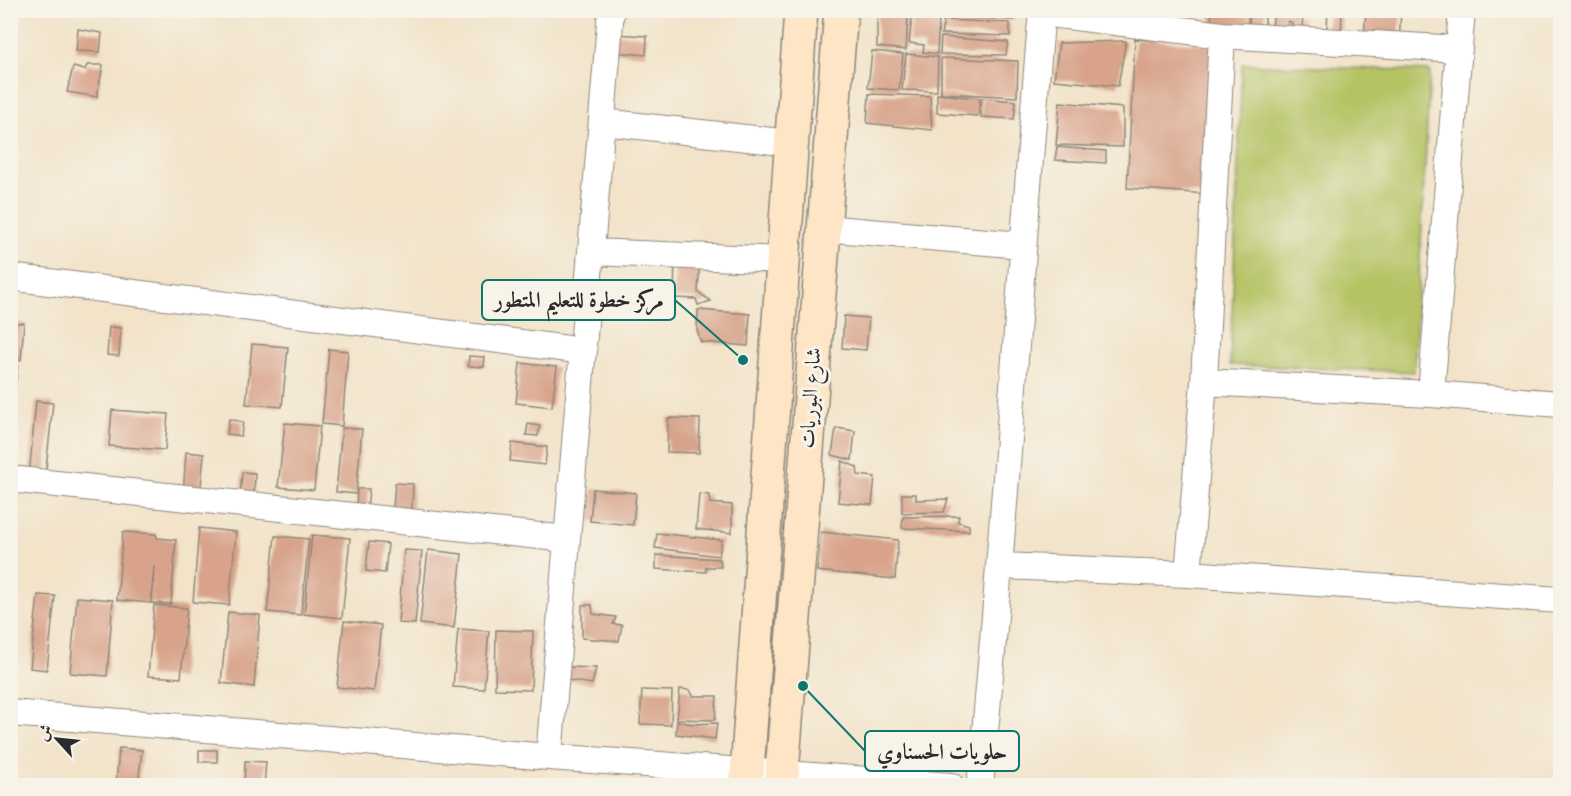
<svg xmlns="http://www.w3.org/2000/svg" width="1571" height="796" viewBox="0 0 1571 796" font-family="'IM FELL English',Amiri,serif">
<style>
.green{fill:#b5c365;stroke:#707748;stroke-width:1.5}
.building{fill:#d8a38a}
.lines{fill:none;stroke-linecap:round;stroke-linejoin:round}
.street-casing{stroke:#8e877a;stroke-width:28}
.secondary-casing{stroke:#8e877a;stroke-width:36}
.street{stroke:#fff;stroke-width:26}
.secondary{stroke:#fde5c5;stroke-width:33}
.labels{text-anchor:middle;stroke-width:6;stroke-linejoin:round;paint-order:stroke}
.street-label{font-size:21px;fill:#2b2b2b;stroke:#f7f3e8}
.leader{fill:none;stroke:#0f766e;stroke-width:2}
.callout-dot{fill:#0f766e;stroke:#f7f3e8;stroke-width:2}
.callout{fill:#f7f3e8;stroke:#0f766e;stroke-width:2}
.callout-label{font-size:22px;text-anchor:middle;font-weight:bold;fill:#2b2b2b}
</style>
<rect width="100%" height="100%" fill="#f7f3e8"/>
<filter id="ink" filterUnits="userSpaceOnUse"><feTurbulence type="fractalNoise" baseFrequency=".0167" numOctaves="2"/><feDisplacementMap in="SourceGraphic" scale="12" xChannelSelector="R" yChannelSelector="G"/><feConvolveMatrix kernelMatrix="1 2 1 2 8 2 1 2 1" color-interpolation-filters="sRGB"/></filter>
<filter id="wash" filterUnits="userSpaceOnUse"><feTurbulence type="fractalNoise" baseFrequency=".008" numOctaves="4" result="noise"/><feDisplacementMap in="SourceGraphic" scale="24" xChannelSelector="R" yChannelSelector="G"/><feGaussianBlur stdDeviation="1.35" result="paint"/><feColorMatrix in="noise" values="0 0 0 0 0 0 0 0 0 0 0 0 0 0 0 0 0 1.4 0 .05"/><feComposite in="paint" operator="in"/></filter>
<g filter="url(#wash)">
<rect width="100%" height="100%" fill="#f2e3c9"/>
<path class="green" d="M1242,64L1430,71L1414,372L1230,365Z"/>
<g id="blocks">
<path class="building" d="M924,10H940V15L924,14Z
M944,10H1016L1014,20L942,16Z
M1134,10H1209L1210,14L1179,13V21L1133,22Z
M1212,10H1249L1248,25L1211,28Z
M1250,10H1265V36L1249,25Z
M1274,10H1296L1295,17H1303L1301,37L1290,30L1292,23L1288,21V30L1272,28Z
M1328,10H1342L1341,38L1327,28Z
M1366,10H1401L1399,43L1364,39Z
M1424,10H1442L1441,15Z
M877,13L908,15L906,50L877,47Z
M912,17L939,18L937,54L923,52L924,45L909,43Z
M944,20L1010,23V36L941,34Z
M78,29L102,33L100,52L76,51Z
M614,34L647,36L646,55L613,52Z
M941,37L1008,42L1006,55L940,54Z
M1135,39L1212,45L1207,194L1127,188Z
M1126,41L1118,86L1054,80L1059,43Z
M872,51L903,54L899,90L868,88Z
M906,54L938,57L937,91L902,90Z
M941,58L1018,61L1017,97L941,93Z
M87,65H103L97,97L67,92L73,67L85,70Z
M869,94L930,96L932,130L867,123Z
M937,94L980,98L978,116L937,113Z
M982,98L1016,101L1014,119L981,117Z
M1060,102L1123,108V147L1056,145Z
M1057,147L1106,151V163L1055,160Z
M675,256L700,257L698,292L711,301L698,305L696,299L674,298Z
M698,310L750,314L748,346L701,342L697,330Z
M844,316L869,318L866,350L842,348Z
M10,323H24L21,360H10Z
M109,327L121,328L119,356L107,355Z
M252,344L288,347L282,407L246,404Z
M329,349L348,351L342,426L322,424Z
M469,356L485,357L484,367L468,366Z
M10,363L18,364L14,399H10Z
M520,363L557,367L552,407L516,403Z
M36,401L53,403L45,478L29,476Z
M112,410L168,414L165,450L109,446Z
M668,418L700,419L699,453L667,452Z
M229,419L243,422L241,436L227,434Z
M285,423L320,426L314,490L278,487Z
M528,424L540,426L538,436L526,435Z
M342,428L362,429L356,494L336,492Z
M836,428L855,431L852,460L832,455Z
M512,443L547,447L545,465L510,461Z
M186,452L204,454L200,497L183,495Z
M842,461L857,467L858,475L875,477L872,505L838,502Z
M242,472L255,473L254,498H240Z
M395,483L413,484L412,509L393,508Z
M357,489H369L367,510L356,509Z
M593,489L636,493L633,525L590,521Z
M699,494L709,495L710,503L732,505V533L696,529Z
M902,494H916V500L948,499L944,512L902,513Z
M959,516L958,522L969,525V531L902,528L903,517Z
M199,528L236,532L229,605L193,602Z
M123,532L156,534L157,538L176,540L171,604L152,603L154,566L151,603L117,600Z
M821,532L898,540L895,579L817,571Z
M657,533L722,540L719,556L655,548Z
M312,535L350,538L342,618L304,614Z
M275,536L309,539L301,615L267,612Z
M369,542L388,544L385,573L366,571Z
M404,550L422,551L415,624L398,623Z
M428,550L462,554L454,628L420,624Z
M656,555L720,559L721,567H706V572L656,569Z
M38,595L55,596L47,670L30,668Z
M77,597L113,600L107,676L70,673Z
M154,605L187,608L181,678L148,676Z
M582,605H592L593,614L616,617L613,624L622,625L619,641L582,638Z
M228,612L260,615L254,687L221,683Z
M344,621L381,625L374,691L337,687Z
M458,629L489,631L484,689L453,687Z
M496,630L533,631L531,690L495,689Z
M569,667L596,668L592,684L567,680Z
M680,689L690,690L693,696H717L715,720L677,719Z
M642,690L672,691L671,725L640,724Z
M677,721L693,724L717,723L715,739L676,734Z
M119,748L142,750L138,786L116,785Z
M199,750H217V762H199Z
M245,761L266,762L264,786H244Z"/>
</g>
</g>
<g filter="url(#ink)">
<use href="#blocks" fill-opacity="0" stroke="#8e877a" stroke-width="1.5"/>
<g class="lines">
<defs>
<path id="street" d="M1042,13L1222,35L1459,49
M603,122L791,143
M823,228L1022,245
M592,252L782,260
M10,277L584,351
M1204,382L1431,394L1560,404
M1431,394L1462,10
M10,479L567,539
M1001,566L1188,574L1560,600
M1188,574L1204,382L1222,35
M10,713L549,757L951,786
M549,757L611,10
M980,786C1005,527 1020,269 1042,10"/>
<path id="secondary" d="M746,786L801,10
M781,786L841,10"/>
</defs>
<use href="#street" class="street-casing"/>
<use href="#secondary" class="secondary-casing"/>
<use href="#street" class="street"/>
<use href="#secondary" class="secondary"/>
</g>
</g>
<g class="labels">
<g class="street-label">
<text transform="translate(810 398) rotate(-86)" y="7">شارع البوريات</text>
</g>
</g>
<path class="leader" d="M743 360L675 300M803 686L865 751"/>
<g class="callout-dot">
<circle cx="743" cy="360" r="6"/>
<circle cx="803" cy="686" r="6"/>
</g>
<g class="callout">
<rect x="482" y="280" width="193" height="40" rx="6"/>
<rect x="865" y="731" width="154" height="40" rx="6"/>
</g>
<g class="callout-label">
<text x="579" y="307">مركز خطوة للتعليم المتطور</text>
<text x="942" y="759">حلويات الحسناوي</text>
</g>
<rect width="1571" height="796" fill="none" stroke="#f7f3e8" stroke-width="36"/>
<g transform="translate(57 739) rotate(297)" stroke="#f7f3e8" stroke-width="4.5" paint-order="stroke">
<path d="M0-4.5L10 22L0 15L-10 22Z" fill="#2b2b2b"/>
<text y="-9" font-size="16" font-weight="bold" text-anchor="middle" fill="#2b2b2b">ش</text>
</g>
</svg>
